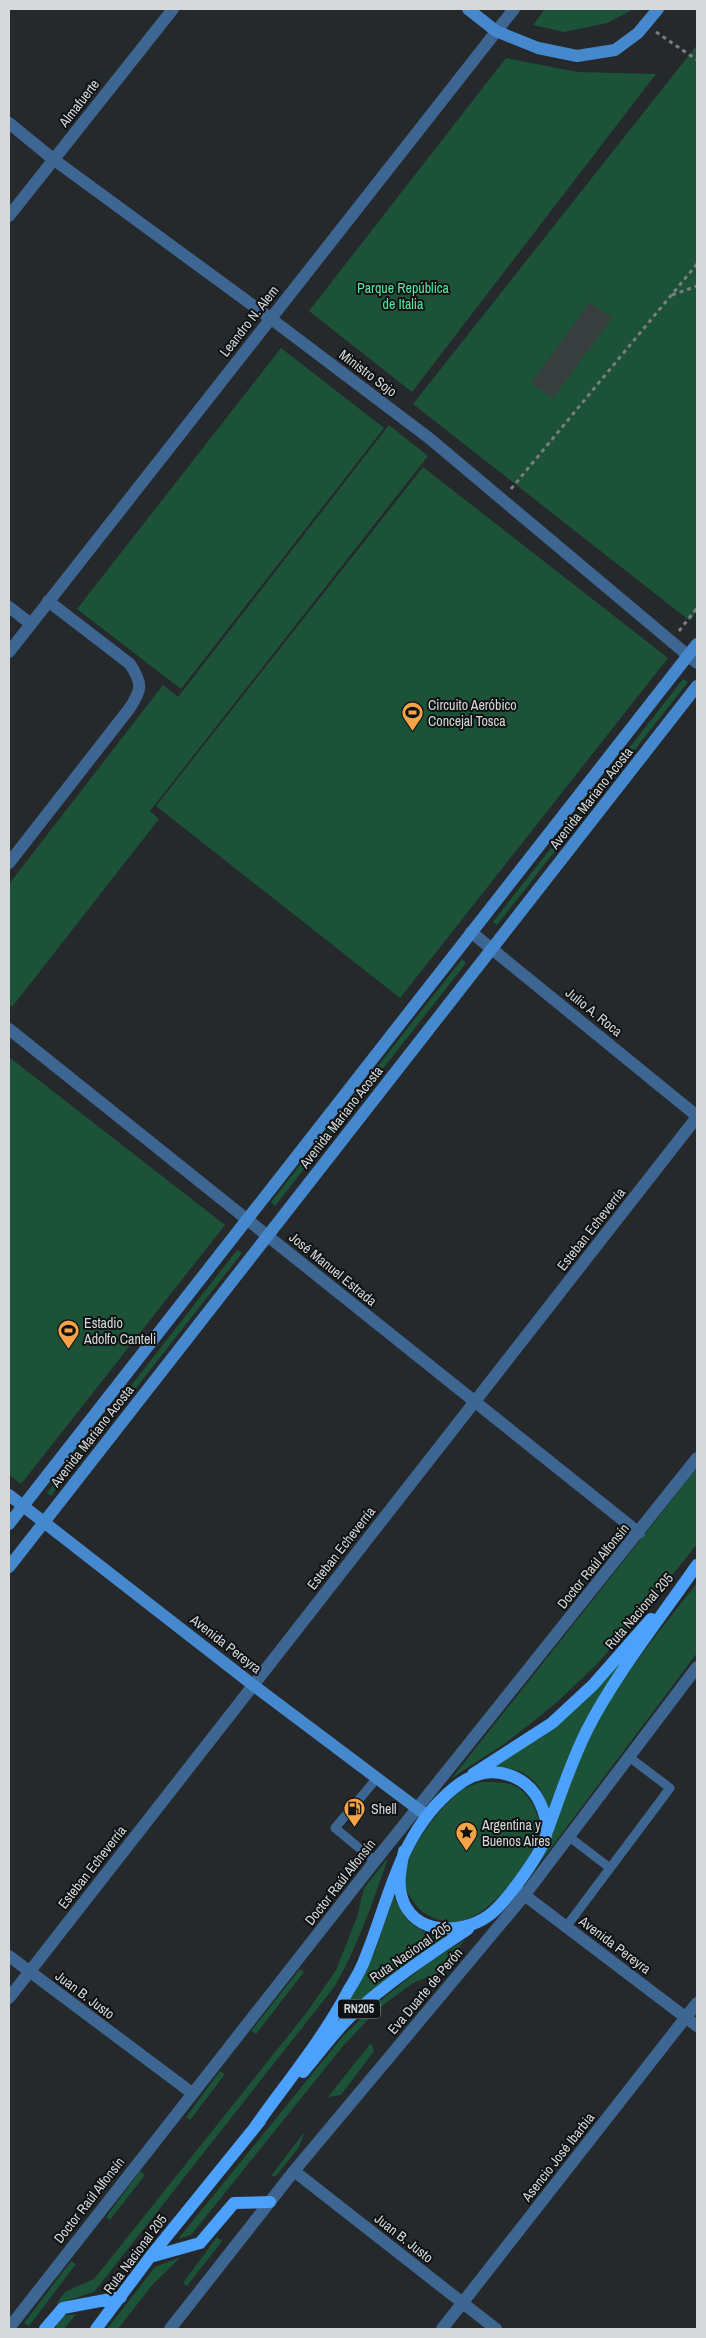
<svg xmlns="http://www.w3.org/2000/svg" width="706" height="2338" viewBox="0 0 706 2338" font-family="'Archivo Narrow',sans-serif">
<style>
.green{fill:#1c5338}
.building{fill:#383e3d}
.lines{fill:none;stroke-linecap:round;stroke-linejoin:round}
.path{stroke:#7a7e7f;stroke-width:3;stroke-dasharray:4 4;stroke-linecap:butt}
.service{stroke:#3e6692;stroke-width:9}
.minor{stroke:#3e6692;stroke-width:12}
.tertiary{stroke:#3e6692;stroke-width:12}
.secondary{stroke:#4688ce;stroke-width:12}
.primary{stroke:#4ba1fc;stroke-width:12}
.labels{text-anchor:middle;stroke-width:4;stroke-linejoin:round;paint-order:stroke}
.shield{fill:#0f1112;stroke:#9a9d9e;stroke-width:1}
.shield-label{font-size:12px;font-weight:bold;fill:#d6d9da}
.street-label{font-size:14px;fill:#d6d9da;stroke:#0f1112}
.park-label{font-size:14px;fill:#5ce7a3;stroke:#0f1112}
.poi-label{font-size:14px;fill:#d6d9da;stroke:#0f1112;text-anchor:start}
</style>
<rect width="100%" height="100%" fill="#25292b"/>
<path class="green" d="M545,9H634L607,23L564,32L533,25Z
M697,45V611L690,621L413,404Z
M506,58L577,72L656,74L412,392L309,311Z
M281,348L384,428L181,689L77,609Z
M389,425L428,456L150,811L159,819L12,1007L9,1004V884L163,685L178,697Z
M423,467L668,658L400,998L156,806Z
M683,679L688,682L497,925L493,922Z
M462,959L466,963L275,1206L271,1202Z
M9,1057L225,1225L21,1484L9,1475Z
M237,1250L242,1253L51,1496L47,1493Z
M697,1468V1544L646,1608L597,1664L555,1704L507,1742L452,1778Z
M697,1583V1653L542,1860C559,1814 574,1765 597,1722C625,1672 662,1628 697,1583Z
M655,1621L617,1674L549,1812C541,1779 522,1764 488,1769L538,1739Z
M480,1782C492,1782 506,1781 517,1787C529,1795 539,1811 539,1826C538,1858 486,1924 452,1922C437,1921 425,1916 416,1905C412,1900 408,1894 406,1889C398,1858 438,1810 459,1792C465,1787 473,1785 480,1782Z
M388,1858C373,1902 358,1945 335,1986L94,2292L56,2304L65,2292L94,2279L307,2012L336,1970L357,1917L364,1888Z
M394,1896C403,1921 420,1935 447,1937L405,1964L372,1991L298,2073L358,1984L375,1951Z
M465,1940L436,1974L413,1983L379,2008L343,2046L191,2235L178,2239L343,2036L376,2004L429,1962Z
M300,1969L304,1972L256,2034L251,2031Z
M371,2043L374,2051L341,2095L328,2097Z
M220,2071L225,2074L190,2120L186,2117Z
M305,2131L299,2147L276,2176H271Z
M140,2171L145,2175L110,2220L106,2217Z
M217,2237L222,2241L187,2286L183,2283Z
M181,2257L153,2284L118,2329H107L155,2267Z
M71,2261L76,2264L29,2326L24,2323Z
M76,2314L64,2329H54L64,2316Z"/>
<path class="building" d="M590,302L612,318L553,398L531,383Z"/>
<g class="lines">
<path class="path" d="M656,32L697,60
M672,295L697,286
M511,489L697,264
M679,631L697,608"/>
<path class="service" d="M568,1836L610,1868
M375,1861L335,1828L377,1778
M566,1927L670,1788L629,1757"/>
<path class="minor" d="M9,123L53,159L270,318L429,438L697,663
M9,216L173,9
M9,607L31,624
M9,652L514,9
M9,863L129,709C142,690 143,684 130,664L48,601
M471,932L697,1116
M9,1029L639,1533
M9,1956L192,2093
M9,1998L697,1117
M294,2171L496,2329
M9,2328L375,1861L697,1458
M170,2329L294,2171L524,1896L697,1667
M442,2329L697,2003"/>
<path class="tertiary" d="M515,1888L697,2026"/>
<path class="secondary" d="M468,9L496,31L538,48L577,56L615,50L638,33L658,9
M9,1495L253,1685L426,1815
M9,1524L697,644
M9,1567L697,686"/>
<path class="primary" d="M473,1774L552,1723L593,1685L651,1619
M548,1829C560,1796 571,1762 587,1730C615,1675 661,1617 697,1565
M303,2072C319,2054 333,2033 351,2016C387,1983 427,1956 468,1929
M255,2127C286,2083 323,2039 348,1991C355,1980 362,1968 366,1956C391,1894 400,1832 454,1788C467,1777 484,1770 501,1773C522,1777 536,1790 543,1810C545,1815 547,1824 547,1830C546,1849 504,1905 488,1916C461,1935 414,1935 402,1898C397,1882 401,1867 404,1851
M150,2257L200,2243L234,2203L270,2202
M45,2329L63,2308L121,2297
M96,2329L150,2257L260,2121"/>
</g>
<defs>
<symbol id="stadium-pin" viewBox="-11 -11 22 30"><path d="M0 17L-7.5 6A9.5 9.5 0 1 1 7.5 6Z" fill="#f5a346" stroke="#0f1112"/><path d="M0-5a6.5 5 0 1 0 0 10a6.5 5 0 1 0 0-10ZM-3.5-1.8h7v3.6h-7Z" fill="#111"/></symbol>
<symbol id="fuel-pin" viewBox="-11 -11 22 30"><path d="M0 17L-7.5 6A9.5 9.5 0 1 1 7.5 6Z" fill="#f5a346" stroke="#0f1112"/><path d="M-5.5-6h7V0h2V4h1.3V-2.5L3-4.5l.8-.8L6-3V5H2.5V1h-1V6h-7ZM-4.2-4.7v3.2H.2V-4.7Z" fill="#111"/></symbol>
<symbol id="sight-pin" viewBox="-11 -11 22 30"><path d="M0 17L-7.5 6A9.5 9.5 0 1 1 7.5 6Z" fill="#f5a346" stroke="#0f1112"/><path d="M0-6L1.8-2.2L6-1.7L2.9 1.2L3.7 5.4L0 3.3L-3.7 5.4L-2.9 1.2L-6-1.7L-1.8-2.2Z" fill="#111"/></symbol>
</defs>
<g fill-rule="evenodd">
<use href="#stadium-pin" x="400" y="700" width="25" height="34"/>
<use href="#stadium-pin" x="56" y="1318" width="25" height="34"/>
<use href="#fuel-pin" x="342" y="1796" width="25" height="34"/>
<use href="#sight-pin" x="454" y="1820" width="25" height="34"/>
</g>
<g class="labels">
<rect class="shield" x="338" y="1999.5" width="42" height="19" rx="4"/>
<g class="shield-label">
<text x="359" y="2013">RN205</text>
</g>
<g class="street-label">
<text transform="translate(79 103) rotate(-52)" y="5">Almafuerte</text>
<text transform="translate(249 321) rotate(-52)" y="5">Leandro N. Alem</text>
<text transform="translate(368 373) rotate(37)" y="5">Ministro Sojo</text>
<text transform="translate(591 798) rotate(-52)" y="5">Avenida Mariano Acosta</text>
<text transform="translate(594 1012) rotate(39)" y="5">Julio A. Roca</text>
<text transform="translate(341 1117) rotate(-52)" y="5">Avenida Mariano Acosta</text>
<text transform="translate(591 1229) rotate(-52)" y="5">Esteban Echeverría</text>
<text transform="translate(333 1269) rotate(39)" y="5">José Manuel Estrada</text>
<text transform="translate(92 1436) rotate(-52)" y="5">Avenida Mariano Acosta</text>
<text transform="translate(341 1548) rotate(-52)" y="5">Esteban Echeverría</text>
<text transform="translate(593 1566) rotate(-51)" y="5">Doctor Raúl Alfonsín</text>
<text transform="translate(639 1611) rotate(-49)" y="5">Ruta Nacional 205</text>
<text transform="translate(226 1644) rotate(38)" y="5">Avenida Pereyra</text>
<text transform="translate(92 1867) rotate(-52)" y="5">Esteban Echeverría</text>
<text transform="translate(340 1882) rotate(-52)" y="5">Doctor Raúl Alfonsín</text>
<text transform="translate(615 1945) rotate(37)" y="5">Avenida Pereyra</text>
<text transform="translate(410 1952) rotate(-35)" y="5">Ruta Nacional 205</text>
<text transform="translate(425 1991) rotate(-50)" y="5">Eva Duarte de Perón</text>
<text transform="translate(85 1995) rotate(37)" y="5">Juan B. Justo</text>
<text transform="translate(558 2157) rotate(-52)" y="5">Asencio José Ibarbia</text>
<text transform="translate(89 2200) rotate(-52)" y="5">Doctor Raúl Alfonsín</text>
<text transform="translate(404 2238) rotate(38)" y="5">Juan B. Justo</text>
<text transform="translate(135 2254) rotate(-53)" y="5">Ruta Nacional 205</text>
</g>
<g class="park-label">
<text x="403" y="293">Parque República<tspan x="403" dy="16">de Italia</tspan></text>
</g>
<g class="poi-label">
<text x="428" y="710">Circuito Aeróbico<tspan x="428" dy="16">Concejal Tosca</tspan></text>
<text x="84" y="1328">Estadio<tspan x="84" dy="16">Adolfo Canteli</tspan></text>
<text x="371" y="1814">Shell</text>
<text x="482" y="1830">Argentina y<tspan x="482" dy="16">Buenos Aires</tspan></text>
</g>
</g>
<rect width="706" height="2338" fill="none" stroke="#d6d9da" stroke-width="20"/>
</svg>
